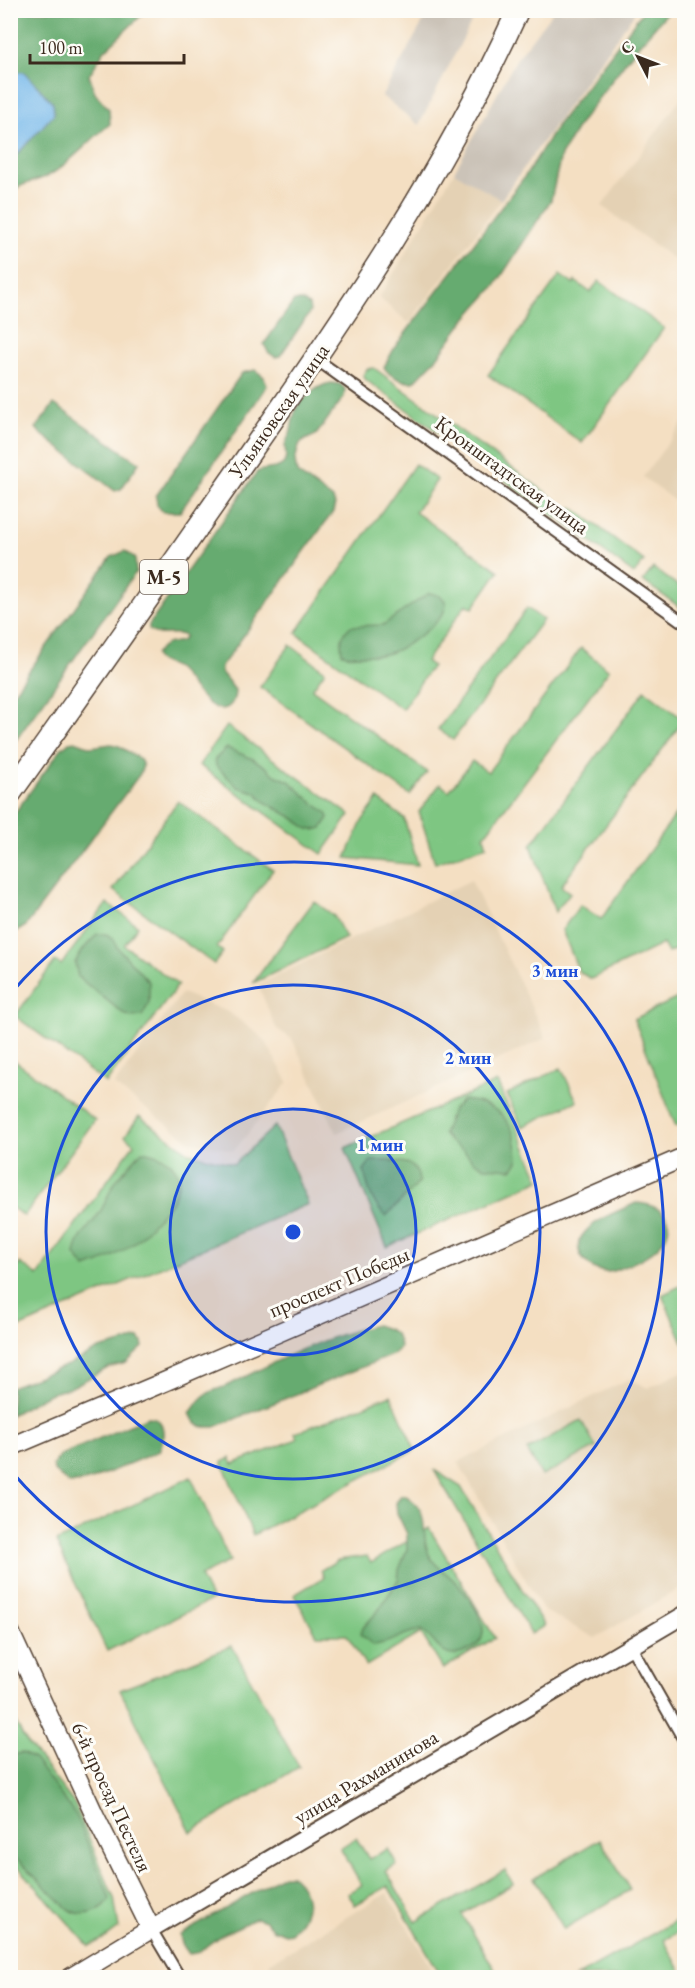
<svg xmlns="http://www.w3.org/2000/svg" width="695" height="1988" viewBox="0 0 695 1988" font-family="'EB Garamond',serif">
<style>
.built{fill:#e4d1b4}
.industrial{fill:#cbc3b8}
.green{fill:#7ec682;stroke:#5c7850;stroke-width:1.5}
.forest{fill:#66ab70;stroke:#506a47;stroke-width:1.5}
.water{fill:#75b8ea;stroke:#587184;stroke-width:1.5}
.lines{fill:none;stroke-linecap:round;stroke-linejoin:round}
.street-casing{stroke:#574537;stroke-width:14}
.secondary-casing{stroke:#574537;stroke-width:20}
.primary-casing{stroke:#574537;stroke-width:21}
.highway-casing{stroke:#574537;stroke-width:24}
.street{stroke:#fff;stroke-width:10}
.secondary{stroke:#fff;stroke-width:16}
.primary{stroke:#fff;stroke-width:18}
.highway{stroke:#fff;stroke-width:21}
.ring{fill:none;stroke:#1d4ed8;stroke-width:3}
.labels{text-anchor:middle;stroke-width:6;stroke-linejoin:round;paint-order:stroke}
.shield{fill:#fdfcf7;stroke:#75695f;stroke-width:1.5}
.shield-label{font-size:20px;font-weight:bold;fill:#3b2a1e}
.street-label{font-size:21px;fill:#3b2a1e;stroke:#fdfcf7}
.centre{fill:#1d4ed8;stroke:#fdfcf7;stroke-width:3}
.ring-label{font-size:18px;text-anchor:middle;font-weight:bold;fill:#1d4ed8;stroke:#fdfcf7;stroke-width:6;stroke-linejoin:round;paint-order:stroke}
</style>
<rect width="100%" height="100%" fill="#fdfcf7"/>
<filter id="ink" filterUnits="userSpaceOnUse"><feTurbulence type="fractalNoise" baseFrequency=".0167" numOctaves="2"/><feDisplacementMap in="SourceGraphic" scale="12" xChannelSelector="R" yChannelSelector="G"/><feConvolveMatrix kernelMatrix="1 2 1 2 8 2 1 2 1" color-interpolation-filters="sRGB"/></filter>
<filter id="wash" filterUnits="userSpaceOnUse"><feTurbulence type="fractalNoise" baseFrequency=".008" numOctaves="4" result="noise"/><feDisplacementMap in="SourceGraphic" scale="24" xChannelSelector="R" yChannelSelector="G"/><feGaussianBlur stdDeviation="1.35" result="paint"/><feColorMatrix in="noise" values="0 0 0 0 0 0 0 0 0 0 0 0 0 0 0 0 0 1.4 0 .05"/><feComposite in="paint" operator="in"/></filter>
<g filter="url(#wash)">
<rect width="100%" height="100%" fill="#f4dfc2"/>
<path class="built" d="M684,94V267L602,206Z
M454,172L501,200L409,323L379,298Z
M684,421V508L643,477Z
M471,880L546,1038L337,1133L292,1039L276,1028L258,985Z
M182,993L230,1013L264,1039L288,1082L234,1151L190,1141L114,1085Z
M684,1371V1586L595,1638L543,1610L458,1462L629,1379L648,1388Z
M387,1893L437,1977H278L269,1963Z"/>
<path class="industrial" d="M429,11H477L419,125L382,96Z
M553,11H636L501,200L454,172L516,60Z"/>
<path class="green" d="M560,275L573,284L575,281L590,292L599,281L664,328L582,443L488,375Z
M374,368L567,508L558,519L366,380L363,375L367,369Z
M415,464L437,480L415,512L499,571L473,608L466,604L426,661L432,666L402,709L296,633Z
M572,507L644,561L634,574L562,521Z
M653,568L684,590V610L643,581Z
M527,608L543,620L453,740L438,729Z
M290,645L325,671L312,689L427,772L410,795L260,687Z
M581,648L609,670L484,836L487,846L435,863L419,812L440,784L449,791L472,761L488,772Z
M645,690L684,720L561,886L570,893L555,912L531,845Z
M227,726L350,815L322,854L199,765Z
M378,799L404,818L418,865L346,858L362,821Z
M178,801L273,870L217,947L223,952L214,964L113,890Z
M684,803V945L668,953L663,944L591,979L579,972L562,930L580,905L601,919Z
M314,901L334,916L346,938L253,983Z
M107,903L138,926L124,945L178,985L106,1083L15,1016L55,961L61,965Z
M684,995V1122L676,1127L634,1019Z
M11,1058L95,1120L24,1216L11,1207Z
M561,1068L577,1101L522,1127L507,1094Z
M497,1082L540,1180L387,1247L345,1148Z
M139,1116L190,1153L234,1164L275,1126L308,1204L11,1331V1276L20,1263L38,1276L134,1144L125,1136Z
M684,1284V1344L662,1295Z
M391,1395L415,1450L253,1535L222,1462L230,1458L233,1464L297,1439L295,1433Z
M581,1420L596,1447L542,1476L527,1450Z
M434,1470L461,1487L544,1626L531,1634Z
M191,1477L230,1561L200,1576L212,1600L107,1651L56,1542Z
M429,1528L495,1638L443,1669L421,1633L366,1666L347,1635H317L294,1595L324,1577L321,1570L338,1560L367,1556L371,1563Z
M232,1646L299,1767L191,1832L120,1690Z
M10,1710L23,1737L75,1805L114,1898L119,1928L107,1937L89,1946L20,1869L11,1863Z
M356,1838L369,1859L388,1849L397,1864L386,1871L416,1922L505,1870L513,1884L462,1914L499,1977H453L439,1972L388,1886L355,1905L348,1893L362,1885L340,1848Z
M600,1839L630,1890L564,1929L534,1878Z
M684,1916V1932L683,1929L664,1940L684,1977H576Z"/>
<path class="forest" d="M11,11H146L104,51L89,75L95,93L109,109L110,124C91,139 73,160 53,173C39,182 21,182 11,192V161L54,113L24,72H11Z
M643,11H669L636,48L580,123L561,155L551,200L495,286L464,321L436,359L414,382C405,383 388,376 384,367L395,347L528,172L558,124Z
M294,301H302L309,305L310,312L280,356L275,357L268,352L264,344Z
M255,370L264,377L267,386L180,512H163L157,505L156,496L242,373Z
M331,383L340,384L345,389L344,397L316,435L305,440L299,445L295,461L297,473L333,499L335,504L333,512L221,667V672L235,690C235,697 234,703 228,707C210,718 188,678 177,669C171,664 163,664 156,659L155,654L166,644L182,641L185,636C173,630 160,639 149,630V625L257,472C264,468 278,470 283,464C288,459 285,452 285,446C285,442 288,438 290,434C292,428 292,421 294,415C298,401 317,385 331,383Z
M54,404L139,463L121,489L115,491L40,433L36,428Z
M125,551L135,558L136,572L11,747V696L111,557Z
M429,593C477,601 409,646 392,652C379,657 368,655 355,655C349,656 347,656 342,653C340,641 341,634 351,626L383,625Z
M75,741L91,747L111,744L119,746L140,759L143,766L140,774L26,926L18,931L11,930V818L61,749L69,742Z
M227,748L253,759L266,767L275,775L289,781L313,803L327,813L329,818L322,828L314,830L308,829L295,819L265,802L255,792L238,787L216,766L215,759Z
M97,934H106L114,939L117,947L149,982V1003L142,1016L132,1017L124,1014L78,977L75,963L80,953Z
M463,1100C501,1103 517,1124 518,1162L512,1169L485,1167L473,1161L464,1151L449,1141L443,1134L453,1109Z
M142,1151C170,1156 189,1171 172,1201C169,1207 162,1213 157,1219C150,1226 143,1236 135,1242C120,1254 104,1262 86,1268L75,1255C77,1236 90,1228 100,1212C105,1204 108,1195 112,1187C118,1177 133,1160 142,1151Z
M371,1161C391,1162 419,1156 419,1183L386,1216C373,1206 367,1186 364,1170Z
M636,1203C668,1204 681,1229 654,1250C643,1260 627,1266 613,1271C595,1277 569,1253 582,1236C594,1219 617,1212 636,1203Z
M376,1325C390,1330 397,1330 400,1347L395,1354L215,1427H202L194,1421L190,1413C195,1407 199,1399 205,1395C212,1390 223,1388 231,1384C278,1360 324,1336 376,1325Z
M139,1338L142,1342L143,1347L126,1363L108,1368L70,1388L49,1394L11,1415V1387L70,1364L99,1349Z
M148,1417C167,1417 165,1439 159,1451L91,1480L69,1484L54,1471L53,1465L61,1455Z
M401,1495C406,1495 408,1497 413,1501C429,1515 421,1534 428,1552C432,1566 454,1577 462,1589C475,1606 498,1637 469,1650C441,1665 440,1643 421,1630C404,1632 392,1644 373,1645L360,1634L362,1629L378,1611L398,1580L399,1570L407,1549V1534L397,1513L396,1503Z
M22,1753L34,1759L76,1815L108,1893L110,1900C98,1914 84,1918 68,1909L17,1859L11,1856V1755Z
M283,1875H292C313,1894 310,1914 291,1933L285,1934L281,1931H274L265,1921L256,1918L220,1936L197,1953L189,1954L182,1944L180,1935Z"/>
<path class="water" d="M11,72H24L53,103L54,114L11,161Z"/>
</g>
<g filter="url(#ink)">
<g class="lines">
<defs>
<path id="street" d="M316,359L684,623
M631,1647L684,1740
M151,1929L180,1978"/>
<path id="secondary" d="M151,1929L684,1615"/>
<path id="primary" d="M10,1447L164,1382L684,1157
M10,1632L95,1816L151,1929L70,1978"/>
<path id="highway" d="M10,794C90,683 167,571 245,460C347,314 444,173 518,10"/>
</defs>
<use href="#street" class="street-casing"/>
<use href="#secondary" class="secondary-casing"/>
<use href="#primary" class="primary-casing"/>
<use href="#highway" class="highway-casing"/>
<use href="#street" class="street"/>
<use href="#secondary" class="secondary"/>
<use href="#primary" class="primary"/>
<use href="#highway" class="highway"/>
</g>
</g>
<circle cx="293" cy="1232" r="123" fill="#1d4ed8" fill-opacity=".12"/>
<g class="ring">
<circle cx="293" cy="1232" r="123"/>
<circle cx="293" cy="1232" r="247"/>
<path d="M12 992A370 370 0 1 1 12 1472"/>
</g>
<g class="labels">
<rect class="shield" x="140" y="560" width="48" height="34" rx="4.5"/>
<g class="shield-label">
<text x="164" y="584">М-5</text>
</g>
<g class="street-label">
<text transform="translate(279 411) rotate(-55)" y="7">Ульяновская улица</text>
<text transform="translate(512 475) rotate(36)" y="7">Кронштадтская улица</text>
<text transform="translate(339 1282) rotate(-23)" y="7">проспект Победы</text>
<text transform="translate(366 1777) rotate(-31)" y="7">улица Рахманинова</text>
<text transform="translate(112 1797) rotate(65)" y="7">6-й проезд Пестеля</text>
</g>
</g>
<circle cx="293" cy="1232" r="9" class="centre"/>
<g class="ring-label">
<text x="555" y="977">3 мин</text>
<text x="468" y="1064">2 мин</text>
<text x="380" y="1151">1 мин</text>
</g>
<rect width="695" height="1988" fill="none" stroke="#fdfcf7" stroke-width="36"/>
<g transform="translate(638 57) rotate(312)" stroke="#fdfcf7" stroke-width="4.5" paint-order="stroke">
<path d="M0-4.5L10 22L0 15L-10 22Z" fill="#3b2a1e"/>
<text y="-9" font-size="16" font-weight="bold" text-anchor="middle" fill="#3b2a1e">С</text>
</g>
<path d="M30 54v9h154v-9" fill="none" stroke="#3b2a1e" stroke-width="3"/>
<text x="39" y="54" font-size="18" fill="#3b2a1e" stroke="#fdfcf7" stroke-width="4.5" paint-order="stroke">100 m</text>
</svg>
